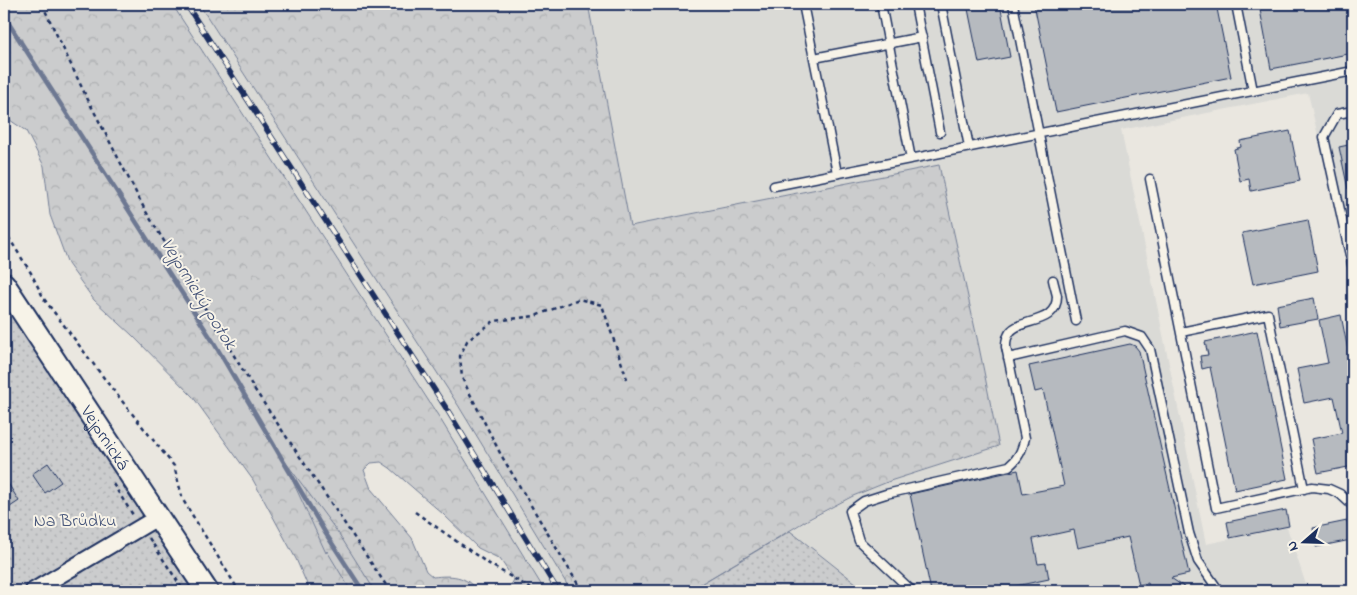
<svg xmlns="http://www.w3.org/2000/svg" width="1357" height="595" viewBox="0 0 1357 595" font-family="'Indie Flower',sans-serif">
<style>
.built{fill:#dadad6}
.forest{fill:url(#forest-crowns);stroke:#737e96}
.wetland{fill:url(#wetland-marsh);stroke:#737e96}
.garden{fill:url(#garden-dots);stroke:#737e96}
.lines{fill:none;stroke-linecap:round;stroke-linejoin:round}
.stream{stroke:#6d7892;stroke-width:4.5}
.building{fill:#b6babf;stroke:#1b2f5e}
.service-casing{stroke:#1b2f5e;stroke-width:11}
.minor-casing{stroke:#1b2f5e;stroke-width:19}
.secondary-casing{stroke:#1b2f5e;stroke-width:25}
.path{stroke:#1b2f5e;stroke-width:2.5;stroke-dasharray:4 4;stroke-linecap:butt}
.service{stroke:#f7f3e8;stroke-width:8}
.minor{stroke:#f7f3e8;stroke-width:15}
.secondary{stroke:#f7f3e8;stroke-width:21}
.rail-casing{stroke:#1b2f5e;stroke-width:5.5}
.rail{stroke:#f7f3e8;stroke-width:4;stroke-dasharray:11;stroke-linecap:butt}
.labels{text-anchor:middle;stroke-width:4;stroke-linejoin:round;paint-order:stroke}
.street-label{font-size:18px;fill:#1b2f5e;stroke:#f7f3e8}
.park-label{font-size:18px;fill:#47567a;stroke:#f7f3e8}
.water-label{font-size:19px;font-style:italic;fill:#445378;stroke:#f7f3e8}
</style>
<defs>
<pattern id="forest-crowns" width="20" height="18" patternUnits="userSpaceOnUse" patternTransform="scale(1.25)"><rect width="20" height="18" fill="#cbcccd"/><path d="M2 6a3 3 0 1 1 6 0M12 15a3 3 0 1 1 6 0" fill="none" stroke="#aeb0b2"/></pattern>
<pattern id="wetland-marsh" width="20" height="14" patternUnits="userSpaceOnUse" patternTransform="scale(1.25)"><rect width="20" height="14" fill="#cbcccd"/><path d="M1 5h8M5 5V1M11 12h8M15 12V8" fill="none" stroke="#aeb0b2"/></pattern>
<pattern id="garden-dots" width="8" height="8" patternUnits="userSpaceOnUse" patternTransform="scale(1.25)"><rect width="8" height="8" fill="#cbcccd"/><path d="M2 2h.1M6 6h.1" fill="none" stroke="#aeb0b2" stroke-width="1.8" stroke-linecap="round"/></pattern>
</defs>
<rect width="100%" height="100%" fill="#eae7e0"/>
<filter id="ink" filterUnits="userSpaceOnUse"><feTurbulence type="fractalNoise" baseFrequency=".02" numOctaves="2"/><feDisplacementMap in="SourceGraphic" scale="10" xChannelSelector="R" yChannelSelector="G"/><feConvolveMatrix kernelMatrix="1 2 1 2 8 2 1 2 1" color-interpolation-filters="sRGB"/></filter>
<g filter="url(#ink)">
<path class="built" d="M172,4H199L458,405L571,591H545L439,417Z
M588,4H1353V286L1308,93L1121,130L1206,544L1287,527L1308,591H866L790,531L853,496L890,481L999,446L979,347L939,165L629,226Z"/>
<path class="forest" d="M4,4H172L439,417L545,591H507L514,580L500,559L478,548L443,514L390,468L381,462L371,463L364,470L371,489L412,538L426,571L433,577C451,575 466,575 477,591H310L296,559L253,480L193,397L132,335L94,300L68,264L50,215L44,166L26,131L4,116Z
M199,4H588L630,226L939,165L979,347L999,446L890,481L853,496L809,519L689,591H571L458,405Z"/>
<path class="wetland" d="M281,456L339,534L375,591H351L327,551L326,553Z"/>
<path class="garden" d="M4,284L207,591H4Z
M790,531L866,591H689Z"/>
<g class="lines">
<path class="stream" d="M4,16L214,343L326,534L363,591"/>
</g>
<path class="building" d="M967,4H1000L1010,57L979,63Z
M1034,4H1216L1231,77L1056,112Z
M1259,4H1353V53L1271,69Z
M1290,131L1300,181L1251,191L1249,179L1240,181L1234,149L1241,147L1240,141Z
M1353,144V189H1348L1339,147Z
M1308,220L1318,271L1253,284L1242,233Z
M1314,298L1318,319L1280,326L1277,305Z
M1341,315L1353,376V466L1318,473L1311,439L1342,433L1334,397L1304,403L1297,369L1328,363L1319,320Z
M1257,331L1287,479L1235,490L1210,367L1202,369L1200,356L1208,355L1205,342Z
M1130,344L1135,346L1139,351L1189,574L1171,578L1190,591H1150L1148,583L1139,585L1128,537L1078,548L1074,530L1033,539L1038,564L1046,563L1049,579L992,591H931L910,494L1018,470L1023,494L1064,486L1043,390L1035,392L1029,366Z
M48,463L61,482L45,493L32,474Z
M4,477L19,501L4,511Z
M1286,510L1289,526L1230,538L1227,522Z
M1347,521L1351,540L1316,547L1313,528Z"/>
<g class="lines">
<defs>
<path id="service" d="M803,4L837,173
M881,4L911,159
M915,4L940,132
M941,4L969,147
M1013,4L1076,321
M1236,4L1253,91
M814,58L922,37
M1353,111L1337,114L1324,137L1353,269
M1150,179L1216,508L1312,487L1329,489L1340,494L1353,506
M774,186L1353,71
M1181,332L1268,314L1304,489
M1008,358L1125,331L1142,337L1150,349L1189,533L1198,561L1219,591
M912,591L859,541L850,511L864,501L886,494L1009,466C1019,458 1022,450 1025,438L1006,347C1006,344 1006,339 1008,336C1015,316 1057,328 1057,296C1056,291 1054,285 1053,280"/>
<path id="minor" d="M33,591L158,517"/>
<g id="secondary">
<path id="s1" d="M4,284L207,591"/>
</g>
</defs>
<use href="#service" class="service-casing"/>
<use href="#minor" class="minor-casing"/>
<use href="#secondary" class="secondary-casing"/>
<path class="path" d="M42,4L84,92L145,210L255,390L390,591
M4,230L31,273L44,299L110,386L174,466L183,500L239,591
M113,484L133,515
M415,512L486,562L530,588L532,591
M149,538L184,591
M582,591L501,455L462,378L460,356L467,341L494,321L535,316L579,299L602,305L627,379"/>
<use href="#service" class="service"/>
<use href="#minor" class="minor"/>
<use href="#secondary" class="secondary"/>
<defs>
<path id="rail" d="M186,4L448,411L558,591"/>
</defs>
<use href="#rail" class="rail-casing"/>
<use href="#rail" class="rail"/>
</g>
</g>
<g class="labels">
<g class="street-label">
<text dy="6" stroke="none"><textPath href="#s1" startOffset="184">Vejprnická</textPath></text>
</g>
<g class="park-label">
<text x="75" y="526">Na Brůdku</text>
</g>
<g class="water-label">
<text transform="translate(200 293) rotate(58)" y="7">Vejprnický potok</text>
</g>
</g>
<rect width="1357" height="595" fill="none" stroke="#f7f3e8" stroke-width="20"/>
<rect x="10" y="10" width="1337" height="575" fill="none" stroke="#1b2f5e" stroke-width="2" filter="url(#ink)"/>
<g transform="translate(1304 542) rotate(250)" stroke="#f7f3e8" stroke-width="4" paint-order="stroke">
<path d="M0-4L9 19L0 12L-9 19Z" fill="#1b2f5e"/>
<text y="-8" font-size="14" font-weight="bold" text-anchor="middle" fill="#1b2f5e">N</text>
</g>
</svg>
